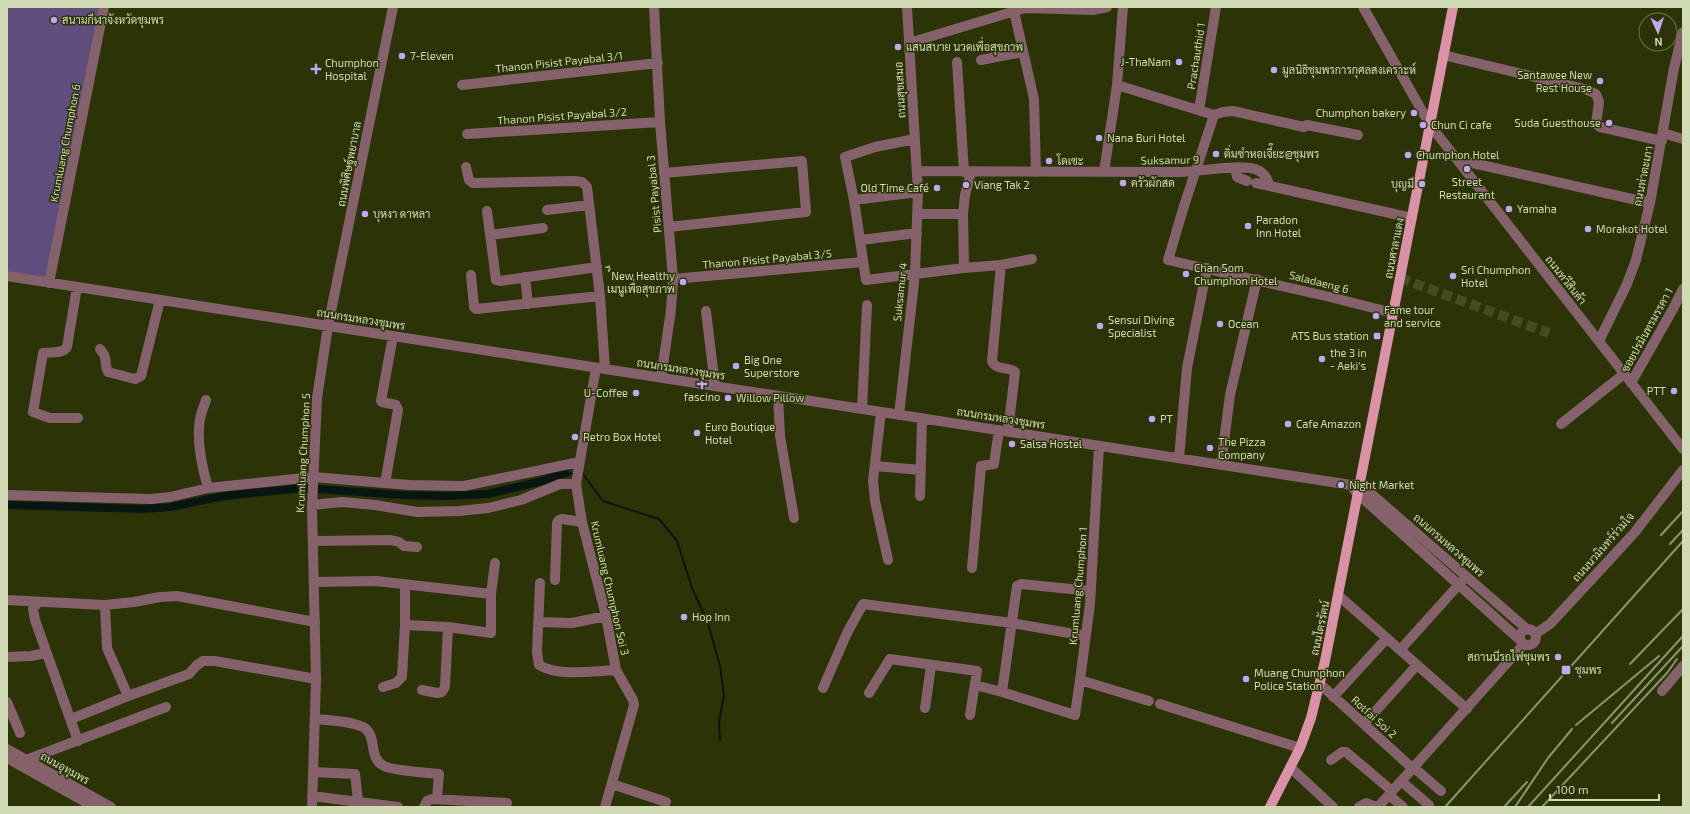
<svg xmlns="http://www.w3.org/2000/svg" width="1690" height="814" viewBox="0 0 1690 814" font-family="'Exo 2',Sarabun,sans-serif">
<style>
.green{fill:#5f4d7e}
.lines{fill:none;stroke-linecap:round;stroke-linejoin:round}
.stream{stroke:#081613;stroke-width:2}
.canal{stroke:#081613;stroke-width:8}
.minor-tunnel{stroke:#444c21;stroke-width:10;stroke-dasharray:10 5;stroke-linecap:butt}
.minor{stroke:#85616b;stroke-width:10}
.major{stroke:#db92a7;stroke-width:10}
.rail{stroke:#8c966c;stroke-width:2}
.poi-dot{fill:#c2a8f2;stroke:#2b3307;stroke-width:1.5}
.labels{text-anchor:middle;stroke-width:3;stroke-linejoin:round;paint-order:stroke}
.poi-label{font-size:11px;fill:#d0dbb3;stroke:#2b3307;text-anchor:start}
.street-label{font-size:11px;fill:#d0dbb3;stroke:#2b3307}
</style>
<rect width="100%" height="100%" fill="#2b3307"/>
<path class="green" d="M7,7H104L49,283L7,276Z"/>
<g class="lines">
<path class="stream" d="M566,473L575,474
M581,474H583L603,501L659,519L677,541L692,588L708,623L720,666L724,695L719,722L720,741"/>
<path class="canal" d="M7,505L143,509L170,507L224,496L302,488L402,495L445,496L488,494L546,480L555,476L566,473"/>
<path class="minor-tunnel" d="M1400,278L1549,333"/>
<path class="minor" d="M654,7L660,122L673,279L671,310L661,378
M1013,7L1034,99L1036,172
M1363,7L1430,125L1683,449
M909,43L1025,8L1093,10L1107,7
M1443,55L1585,89L1596,94L1599,102L1596,124L1600,127L1662,141
M981,60L1023,52
M957,62L964,172
M462,85L658,63
M1117,85L1214,115L1184,206L1168,260L1330,297L1393,313
M1199,110L1216,7
M1214,115L1223,112L1233,111L1304,127L1307,125L1358,135
M1663,133L1683,139
M467,134L660,122
M915,139L875,147L845,157L854,200L866,280L964,268L1001,265L1032,259
M1454,157L1468,162L1650,203
M466,167L469,180L473,183L574,181L582,182L587,187L600,296L605,369
M1235,168L1237,177L1247,181
M917,171C1004,172 1091,172 1179,172C1199,172 1237,164 1255,169C1264,172 1267,178 1270,186L1412,218
M1104,172L1117,85L1123,7
M664,173L802,161L806,212L669,227
M1256,183L1270,186
M854,200L918,192
M547,210L589,205
M487,211L496,280L500,281L597,267
M918,214H963
M490,235L543,228
M861,240L917,233
M1001,265L992,361C996,371 1008,366 1015,372L1008,431
M964,268L963,214L965,195L971,172
M471,275L474,307L476,309L600,296
M7,276L1351,485L1360,484L1528,630
M525,277L528,304
M673,279L863,262
M49,283L104,7
M77,287L67,347C63,354 51,352 43,353L33,412L50,418H78
M706,311L715,386
M1599,341L1627,284L1636,260L1650,203L1674,68L1683,32
M100,349C109,359 103,362 108,372L135,379L141,376L160,300
M596,368L576,484L582,522L606,616L616,670L633,700L634,705L605,807
M1631,383L1673,309L1683,289
M778,396L780,436L794,518
M206,400C204,406 201,413 200,419C196,441 202,467 208,488L313,477L409,485L464,486L579,462
M862,409L867,305
M881,412L873,480L875,501L888,560
M899,415L915,274L918,192L907,7
M1561,424L1624,374
M1099,446L1090,604L1080,680L1149,701
M1179,458L1187,368L1207,268
M1221,465L1230,395L1257,279
M875,466L921,470
M385,483L398,410L396,405L382,402L381,401L393,336
M1353,488L1358,494L1520,640
M7,495L151,499L170,497L208,488
M920,496L922,418
M312,505L342,502L375,505L417,512L459,511L488,508L521,500L560,484H576
M313,541L391,540L399,542L404,546L417,547
M972,568L981,466L994,464L999,430
M555,580L557,523L559,520L562,519L582,522
M314,582L376,581L491,594
M540,583L537,652L539,665C558,677 594,671 616,670
M1339,596L1467,709
M7,600L105,605L134,602L160,597L177,596L315,622
M38,602L33,609L35,620L78,741
M105,605L107,648L128,696
M539,622L572,623L606,616
M405,625L448,627L491,633V594L495,563
M1520 637a8 8 0 1 1 16 0a8 8 0 1 1-16 0Z
M1535,634L1550,624L1614,555L1635,532L1683,470
M1400,650L1463,580
M7,657L31,656L46,653
M1320,684L1412,768
M975,685L1002,692L1075,715L1080,680
M383,687L396,683L402,677L405,625V585
M823,688L847,633L863,604L1012,623L1086,636
M422,690L437,693L442,692L445,687L448,627
M1662,691L1683,666
M1002,692L1017,586L1021,584L1091,591
M869,693L890,659L977,671L970,715
M1333,697L1387,638
M7,702L20,733
M1160,704L1300,748
M925,708L931,666
M71,719L128,696L189,674L197,665L203,661H215L316,679
M315,719C327,720 356,721 366,729C377,738 368,758 384,766C390,770 429,773 439,774L437,799
M1364,724L1417,665
M7,749L111,807
M7,758L94,807
M26,760L166,707
M1331,760L1342,752H1346L1392,791
M1413,767L1441,791
M1291,768L1333,807
M313,772L355,774L358,801
M1401,781L1429,805
M612,784L666,802
M1389,795L1403,807
M312,796L398,807
M312,807L316,679L312,508L317,398L328,326L393,7
M424,807L427,801L432,799L507,803
M1359,807L1366,803L1376,807
M1378,807L1524,644"/>
<path class="major" d="M1270,807L1300,748L1311,718L1325,661L1453,7"/>
<path class="rail" d="M1661,535L1683,511
M1670,544L1683,530
M1630,664L1683,609
M1612,723L1683,646
M1576,725L1659,656
M1445,807L1683,541
M1504,807L1527,782
M1515,807L1548,758L1572,729
M1528,807L1683,636
M1542,807L1667,673L1677,659"/>
</g>
<g class="poi-dot">
<circle cx="54" cy="20" r="4"/>
<circle cx="898" cy="47" r="4"/>
<circle cx="402" cy="56" r="4"/>
<circle cx="1179" cy="62" r="4"/>
<path d="M314 63h4v4h4v4h-4v4h-4v-4h-4v-4h4z"/>
<circle cx="1274" cy="70" r="4"/>
<circle cx="1600" cy="81" r="4"/>
<circle cx="1414" cy="113" r="4"/>
<circle cx="1609" cy="123" r="4"/>
<circle cx="1423" cy="125" r="4"/>
<circle cx="1099" cy="138" r="4"/>
<circle cx="1216" cy="154" r="4"/>
<circle cx="1408" cy="155" r="4"/>
<circle cx="1049" cy="161" r="4"/>
<circle cx="1467" cy="169" r="4"/>
<circle cx="1123" cy="183" r="4"/>
<circle cx="1422" cy="184" r="4"/>
<circle cx="966" cy="185" r="4"/>
<circle cx="937" cy="188" r="4"/>
<circle cx="1509" cy="209" r="4"/>
<circle cx="365" cy="214" r="4"/>
<circle cx="1248" cy="226" r="4"/>
<circle cx="1588" cy="229" r="4"/>
<circle cx="1186" cy="274" r="4"/>
<circle cx="1453" cy="276" r="4"/>
<circle cx="683" cy="282" r="4"/>
<circle cx="1376" cy="316" r="4"/>
<circle cx="1220" cy="324" r="4"/>
<circle cx="1100" cy="326" r="4"/>
<rect x="1373" y="332" width="8" height="8" rx="2"/>
<circle cx="1322" cy="359" r="4"/>
<circle cx="736" cy="366" r="4"/>
<path d="M700 378h4v4h4v4h-4v4h-4v-4h-4v-4h4z"/>
<circle cx="1674" cy="391" r="4"/>
<circle cx="636" cy="393" r="4"/>
<circle cx="728" cy="398" r="4"/>
<circle cx="1152" cy="419" r="4"/>
<circle cx="1288" cy="424" r="4"/>
<circle cx="697" cy="433" r="4"/>
<circle cx="575" cy="437" r="4"/>
<circle cx="1012" cy="444" r="4"/>
<circle cx="1210" cy="448" r="4"/>
<circle cx="1341" cy="485" r="4"/>
<circle cx="684" cy="617" r="4"/>
<circle cx="1558" cy="657" r="4"/>
<rect x="1561" y="665" width="10" height="10" rx="2"/>
<circle cx="1246" cy="679" r="4"/>
</g>
<g class="labels">
<g class="poi-label">
<text x="62" y="24">สนามกีฬาจังหวัดชุมพร</text>
<text x="906" y="51">แสนสบาย นวดเพื่อสุขภาพ</text>
<text x="410" y="60">7-Eleven</text>
<text x="1171" y="66" text-anchor="end">J-ThaNam</text>
<text x="325" y="67">Chumphon<tspan x="325" dy="13">Hospital</tspan></text>
<text x="1282" y="74">มูลนิธิชุมพรการกุศลสงเคราะห์</text>
<text x="1592" y="79" text-anchor="end">Santawee New<tspan x="1592" dy="13">Rest House</tspan></text>
<text x="1406" y="117" text-anchor="end">Chumphon bakery</text>
<text x="1601" y="127" text-anchor="end">Suda Guesthouse</text>
<text x="1431" y="129">Chun Ci cafe</text>
<text x="1107" y="142">Nana Buri Hotel</text>
<text x="1224" y="158">ติ่มซำหอเจี๊ยะ@ชุมพร</text>
<text x="1416" y="159">Chumphon Hotel</text>
<text x="1057" y="165">โดเซะ</text>
<text x="1467" y="186" text-anchor="middle">Street<tspan x="1467" dy="13">Restaurant</tspan></text>
<text x="1131" y="187">ครัวผักสด</text>
<text x="1414" y="188" text-anchor="end">บุญมี</text>
<text x="974" y="189">Viang Tak 2</text>
<text x="929" y="192" text-anchor="end">Old Time Café</text>
<text x="1517" y="213">Yamaha</text>
<text x="373" y="218">บุหงา ดาหลา</text>
<text x="1256" y="224">Paradon<tspan x="1256" dy="13">Inn Hotel</tspan></text>
<text x="1596" y="233">Morakot Hotel</text>
<text x="1194" y="272">Chan Som<tspan x="1194" dy="13">Chumphon Hotel</tspan></text>
<text x="1461" y="274">Sri Chumphon<tspan x="1461" dy="13">Hotel</tspan></text>
<text x="675" y="280" text-anchor="end">์ืNew Healthy<tspan x="675" dy="13">เมนูเพื่อสุขภาพ</tspan></text>
<text x="1384" y="314">Fame tour<tspan x="1384" dy="13">and service</tspan></text>
<text x="1108" y="324">Sensui Diving<tspan x="1108" dy="13">Specialist</tspan></text>
<text x="1228" y="328">Ocean</text>
<text x="1369" y="340" text-anchor="end">ATS Bus station</text>
<text x="1330" y="357">the 3 in<tspan x="1330" dy="13">- Aeki's</tspan></text>
<text x="744" y="364">Big One<tspan x="744" dy="13">Superstore</tspan></text>
<text x="1666" y="395" text-anchor="end">PTT</text>
<text x="628" y="397" text-anchor="end">U-Coffee</text>
<text x="702" y="401" text-anchor="middle">fascino</text>
<text x="736" y="402">Willow Pillow</text>
<text x="1160" y="423">PT</text>
<text x="1296" y="428">Cafe Amazon</text>
<text x="705" y="431">Euro Boutique<tspan x="705" dy="13">Hotel</tspan></text>
<text x="583" y="441">Retro Box Hotel</text>
<text x="1218" y="446">The Pizza<tspan x="1218" dy="13">Company</tspan></text>
<text x="1020" y="448">Salsa Hostel</text>
<text x="1349" y="489">Night Market</text>
<text x="692" y="621">Hop Inn</text>
<text x="1550" y="661" text-anchor="end">สถานนีรถไฟชุมพร</text>
<text x="1575" y="674">ชุมพร</text>
<text x="1254" y="677">Muang Chumphon<tspan x="1254" dy="13">Police Station</tspan></text>
</g>
<g class="street-label">
<text transform="translate(1196 56) rotate(-81)" y="4">Prachauthid 1</text>
<text transform="translate(559 62) rotate(-6)" y="4">Thanon Pisist Payabal 3/1</text>
<text transform="translate(900 90) rotate(-93)" y="4">ถนนสุขเสมอ</text>
<text transform="translate(562 116) rotate(-4)" y="4">Thanon Pisist Payabal 3/2</text>
<text transform="translate(65 143) rotate(-79)" y="4">Krumluang Chumphon 6</text>
<text transform="translate(1170 160) rotate(-1)" y="4">Suksamur 9</text>
<text transform="translate(349 164) rotate(-79)" y="4">ถนนพิศิษฐ์พยาบาล</text>
<text transform="translate(1643 176) rotate(-79)" y="4">ถนนท่าตะเภา</text>
<text transform="translate(654 194) rotate(-95)" y="4">Pisist Payabal 3</text>
<text transform="translate(1394 248) rotate(-79)" y="4">ถนนศาลาแดง</text>
<text transform="translate(767 259) rotate(-5)" y="4">Thanon Pisist Payabal 3/5</text>
<text transform="translate(1566 280) rotate(52)" y="4">ถนนทวีสินค้า</text>
<text transform="translate(1319 282) rotate(14)" y="4">Saladaeng 6</text>
<text transform="translate(900 292) rotate(-84)" y="4">Suksamur 4</text>
<text transform="translate(361 319) rotate(9)" y="4">ถนนกรมหลวงชุมพร</text>
<text transform="translate(1647 330) rotate(-61)" y="4">ซอยปรมินทรมรรคา 1</text>
<text transform="translate(681 369) rotate(9)" y="4">ถนนกรมหลวงชุมพร</text>
<text transform="translate(1001 418) rotate(9)" y="4">ถนนกรมหลวงชุมพร</text>
<text transform="translate(303 453) rotate(-87)" y="4">Krumluang Chumphon 5</text>
<text transform="translate(1449 545) rotate(41)" y="4">ถนนกรมหลวงชุมพร</text>
<text transform="translate(1603 547) rotate(-49)" y="4">ถนนนวมินทร์ร่วมใจ</text>
<text transform="translate(1078 586) rotate(-85)" y="4">Krumluang Chumphon 1</text>
<text transform="translate(610 588) rotate(77)" y="4">Krumluang Chumphon Soi 3</text>
<text transform="translate(1320 628) rotate(-78)" y="4">ถนนไตรรัตน์</text>
<text transform="translate(1374 717) rotate(42)" y="4">Rotfai Soi 2</text>
<text transform="translate(65 768) rotate(29)" y="4">ถนนอุทุมพร</text>
</g>
</g>
<rect width="1690" height="814" fill="none" stroke="#d0dbb3" stroke-width="16"/>
<g transform="translate(1658 32) rotate(177)"><circle r="19" fill="#2b3307" stroke="#6d764c"/>
<path d="M0-3L7 15L0 10L-7 15Z" fill="#c2a8f2"/>
<text y="-6" font-size="11" font-weight="bold" text-anchor="middle" fill="#d0dbb3">N</text>
</g>
<path d="M1550 794v6h109v-6" fill="none" stroke="#d0dbb3" stroke-width="2"/>
<text x="1556" y="794" font-size="12" fill="#d0dbb3" stroke="#2b3307" stroke-width="3" paint-order="stroke">100 m</text>
</svg>
